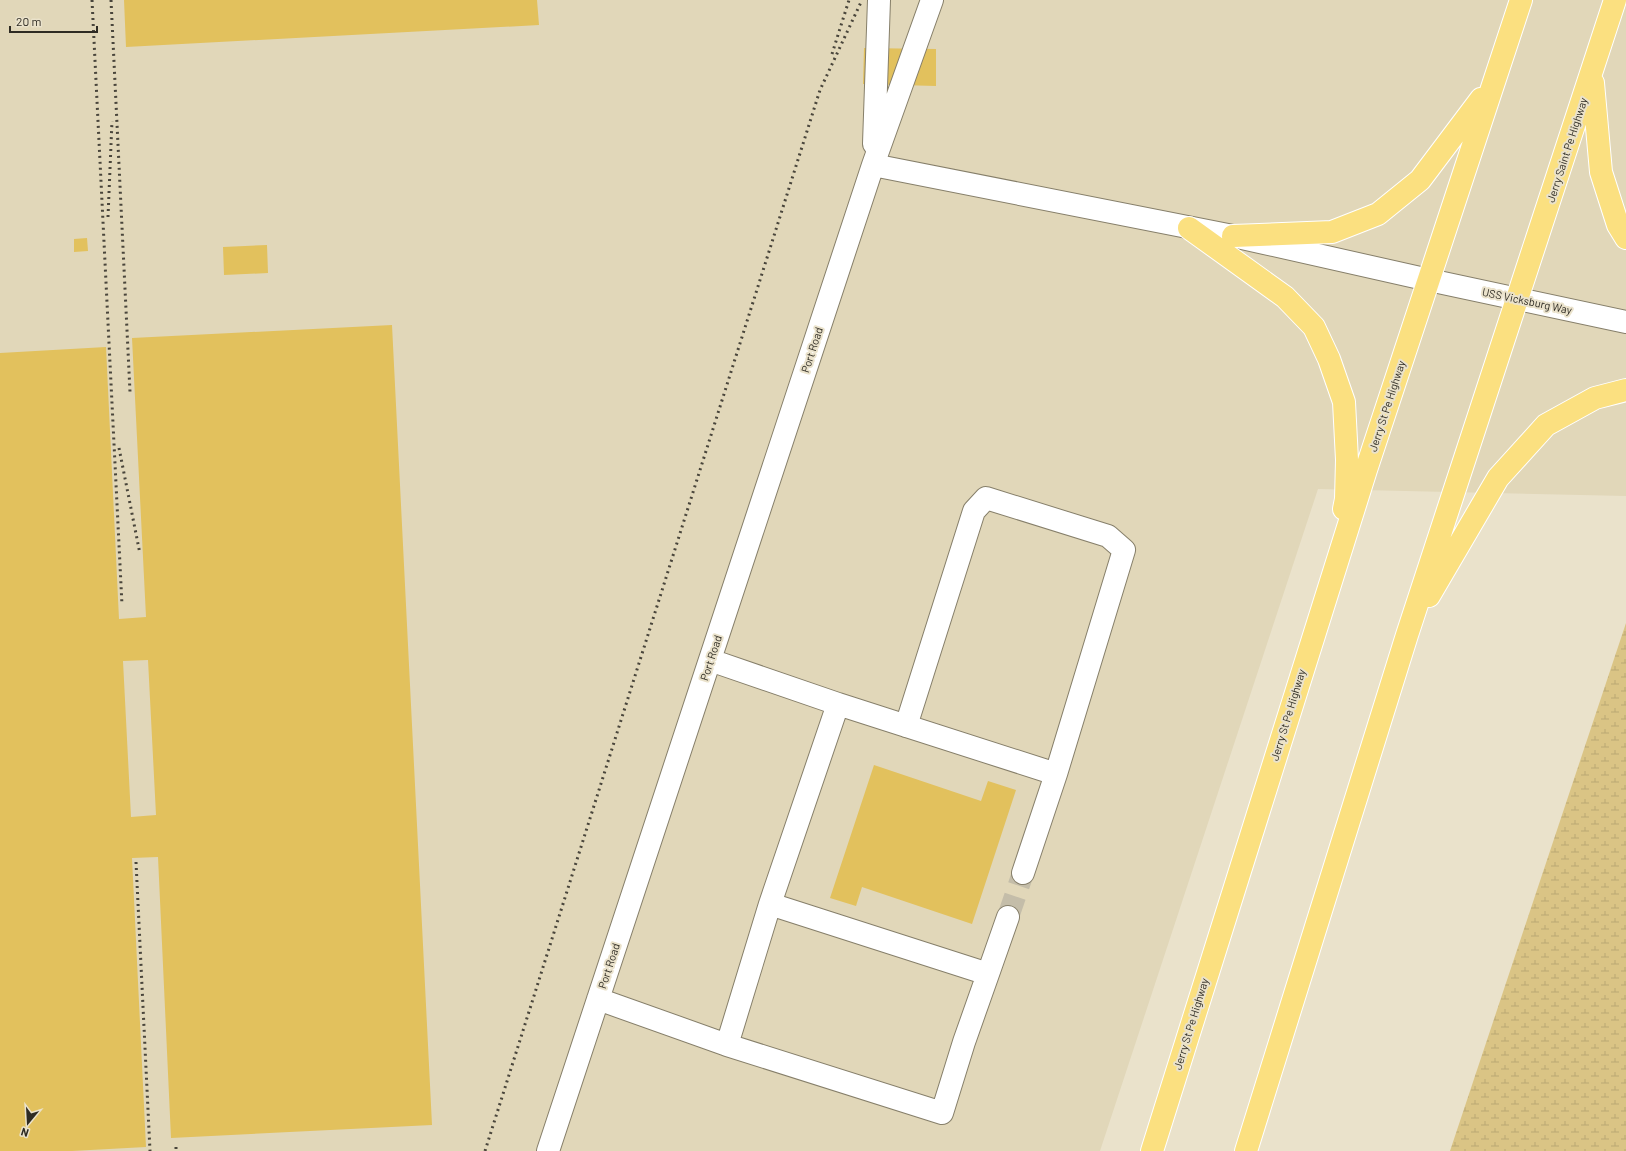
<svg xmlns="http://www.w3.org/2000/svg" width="1626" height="1151" viewBox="0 0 1626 1151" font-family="Barlow,sans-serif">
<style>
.built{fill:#e1d7b9}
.wetland{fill:url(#wetland-marsh)}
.building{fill:#e2c15d;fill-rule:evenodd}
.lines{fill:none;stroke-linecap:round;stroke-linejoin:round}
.minor-tunnel{stroke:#c4bda9;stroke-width:22;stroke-dasharray:22 11;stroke-linecap:butt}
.minor-casing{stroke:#867f6a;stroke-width:24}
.major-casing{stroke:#fff;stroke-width:24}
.minor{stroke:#fff;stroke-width:22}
.major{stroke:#fbe080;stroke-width:22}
.rail{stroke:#49453b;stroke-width:3;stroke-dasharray:2 4;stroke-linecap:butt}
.labels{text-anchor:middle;stroke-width:4;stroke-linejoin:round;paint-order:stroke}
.street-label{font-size:11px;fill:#2e2b23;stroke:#eae2cb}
</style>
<defs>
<pattern id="wetland-marsh" width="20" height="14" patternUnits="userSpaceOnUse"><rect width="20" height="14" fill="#dac485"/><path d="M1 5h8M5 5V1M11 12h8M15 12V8" fill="none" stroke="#bba973"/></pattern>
</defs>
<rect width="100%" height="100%" fill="#eae2cb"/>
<path class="built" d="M0,0H1626V496L1318,489L1100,1151H0Z"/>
<path class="wetland" d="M1626,623V1151H1450Z"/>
<path class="building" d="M124,0H537L539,25L126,47Z
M864,48L936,49V86L863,84Z
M87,238L88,251L74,252V239Z
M267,245L268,273L224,275L223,247Z
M392,325L432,1125L171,1138L158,857L132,858L146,1147L72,1151H0V353L106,347L119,619L146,617L132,338ZM148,660L156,815L131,817L123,661Z
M874,765L981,801L988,781L1016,790L972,924L862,887L856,906L830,898Z"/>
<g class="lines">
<path class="minor-tunnel" d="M1008,917L1023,873"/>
<defs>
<path id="minor" d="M874,144L879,0
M873,165L1233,236L1429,280L1626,322
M710,660L838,704
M906,726L974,511L986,498L1108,536L1124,550L1056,774
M1008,917L988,974L770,904L838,704L1056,774L1023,873
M598,999L727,1045L942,1113L964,1042L988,974
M727,1045L770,904
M548,1151L873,165L932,0"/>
<path id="major" d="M1593,83L1601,172L1618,225L1626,238
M1189,228L1285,297L1314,327L1329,359L1344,402L1347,460L1346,499L1344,509
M1233,236L1332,232L1378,214L1420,180L1481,99
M1429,596L1498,478L1546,425L1595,398L1626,390
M1152,1151L1366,470L1521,0
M1246,1151L1407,635L1615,0"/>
</defs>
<use href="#minor" class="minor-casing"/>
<use href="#major" class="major-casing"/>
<use href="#minor" class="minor"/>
<use href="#major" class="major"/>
<path class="rail" d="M92,0L122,605
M111,0L130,392
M832,54L849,0
M108,217L112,121
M119,448L140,554
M136,862L150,1151
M176,1147V1151
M485,1151L820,90L862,0"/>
</g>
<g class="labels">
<g class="street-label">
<text transform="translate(1567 150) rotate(-72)" y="4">Jerry Saint Pe Highway</text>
<text transform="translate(1527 301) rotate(12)" y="4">USS Vicksburg Way</text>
<text transform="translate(812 350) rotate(-72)" y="4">Port Road</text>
<text transform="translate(1387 406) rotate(-72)" y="4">Jerry St Pe Highway</text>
<text transform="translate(711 658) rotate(-72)" y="4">Port Road</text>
<text transform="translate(1288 715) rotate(-73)" y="4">Jerry St Pe Highway</text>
<text transform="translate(609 966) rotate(-72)" y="4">Port Road</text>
<text transform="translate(1191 1024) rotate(-73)" y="4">Jerry St Pe Highway</text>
</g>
</g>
<g transform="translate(28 1123) rotate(198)" stroke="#eae2cb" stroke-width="3" paint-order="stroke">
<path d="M0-3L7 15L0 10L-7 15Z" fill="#2e2b23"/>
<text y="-6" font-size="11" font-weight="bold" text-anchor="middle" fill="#2e2b23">N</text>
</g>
<path d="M10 26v6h87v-6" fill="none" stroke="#2e2b23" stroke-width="2"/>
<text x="16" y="26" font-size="12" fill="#2e2b23" stroke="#eae2cb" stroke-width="3" paint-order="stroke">20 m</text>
</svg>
